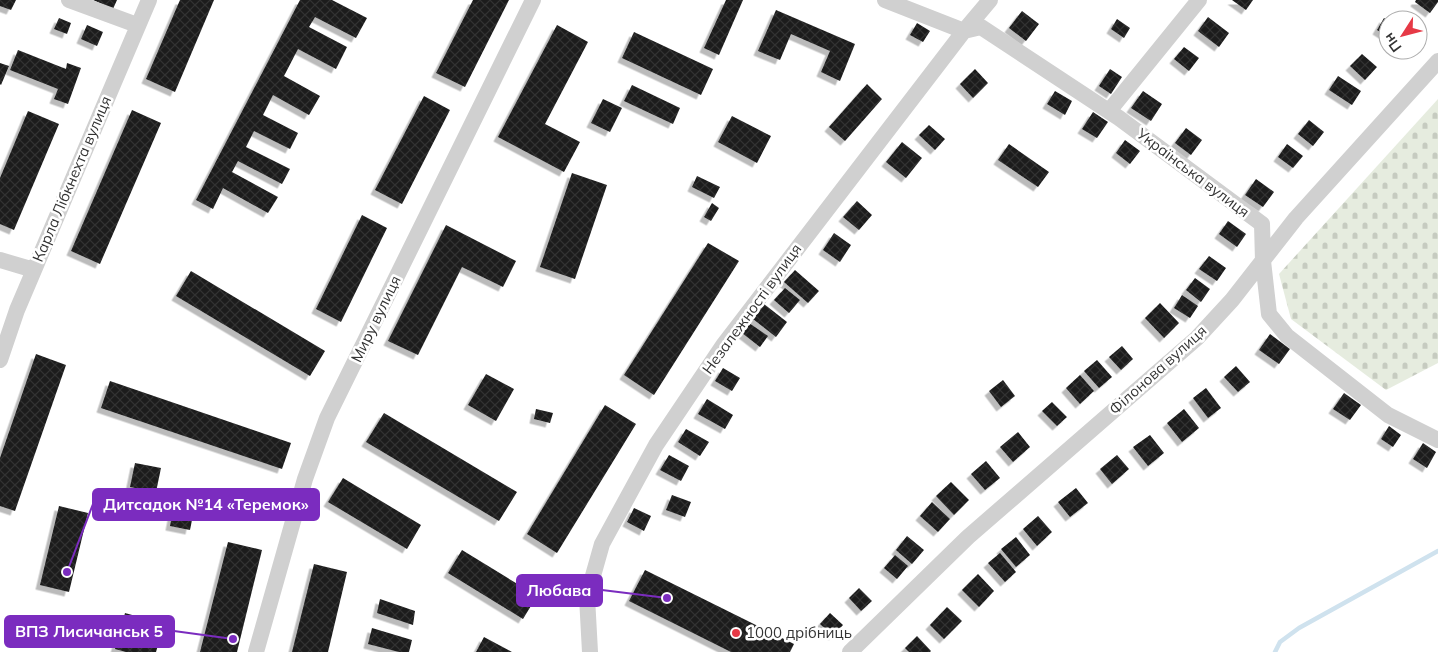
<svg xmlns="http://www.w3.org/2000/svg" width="1438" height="652" viewBox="0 0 1438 652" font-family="Mulish,sans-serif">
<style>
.cemetery{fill:url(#cemetery-stones)}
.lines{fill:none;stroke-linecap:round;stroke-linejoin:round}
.stream{stroke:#cfe2ee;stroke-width:4.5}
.building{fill:url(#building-cross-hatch);filter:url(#shadow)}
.minor{stroke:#d0d0d0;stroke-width:16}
.poi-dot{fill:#e63946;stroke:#fff;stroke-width:2}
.labels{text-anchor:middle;stroke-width:5;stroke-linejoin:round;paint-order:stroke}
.street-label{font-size:15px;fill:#333;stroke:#fff}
.poi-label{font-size:15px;fill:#333;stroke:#fff;text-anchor:start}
.leader{fill:none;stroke:#7b2cbf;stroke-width:2}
.callout-dot{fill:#7b2cbf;stroke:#fff;stroke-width:2}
.callout{fill:#7b2cbf;stroke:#7b2cbf;stroke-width:2}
.callout-label{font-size:16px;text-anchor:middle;font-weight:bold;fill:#fff}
</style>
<defs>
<pattern id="cemetery-stones" width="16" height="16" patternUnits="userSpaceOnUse" patternTransform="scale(1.25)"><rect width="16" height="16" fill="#e6ecdf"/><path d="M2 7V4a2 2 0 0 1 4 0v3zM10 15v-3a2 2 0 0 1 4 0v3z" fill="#c6cbc0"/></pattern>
<pattern id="building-cross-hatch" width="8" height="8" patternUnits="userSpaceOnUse" patternTransform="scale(1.25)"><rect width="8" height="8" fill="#1a1a1a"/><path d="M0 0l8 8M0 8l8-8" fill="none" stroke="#333"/></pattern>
<filter id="shadow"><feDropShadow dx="-4.5" dy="4.5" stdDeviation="0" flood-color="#0004"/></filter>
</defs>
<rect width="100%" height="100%" fill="#fff"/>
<path class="cemetery" d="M1438,99V363L1386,390L1291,319L1279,274Z"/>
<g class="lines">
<path class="stream" d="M1275,652L1280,642L1299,628L1438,551"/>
</g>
<path class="building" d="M0,0H16L11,10L0,6Z
M93,0H117L113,9Z
M180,0H214L175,92L146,79Z
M300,0H332L367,18L356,38L315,17L309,27L347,47L336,69L298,49L284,76L320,96L309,115L273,95L263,115L298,133L290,149L254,131L246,147L290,169L282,184L238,161L232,172L278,197L268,213L223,188L213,209L196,200Z
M473,0H509L465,87L436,73Z
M726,0H743L719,55L704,48Z
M1232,0H1253L1246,10Z
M1416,0H1438V2L1430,13L1415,2Z
M776,10L855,44L840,81L821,72L830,51L791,34L780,60L758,51Z
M1022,11L1039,24L1026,41L1009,28Z
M1208,17L1229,33L1219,47L1198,31Z
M59,18L71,23L67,34L54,29Z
M1384,18L1388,21V37L1377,30Z
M1117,19L1130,28L1124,38L1111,29Z
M917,23L930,31L923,42L910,35Z
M87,25L103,32L97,46L81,39Z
M557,25L588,42L545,124L580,142L564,172L498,137Z
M634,32L713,69L701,95L622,58Z
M1184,47L1199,58L1189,71L1174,59Z
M18,50L66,69L67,63L81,68L68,104L54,99L58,89L10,70Z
M1362,54L1377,67L1365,80L1350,66Z
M0,63L9,66L1,85L0,84Z
M975,69L988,83L973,98L960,84Z
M1110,69L1122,77L1111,94L1099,86Z
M1338,76L1361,91L1352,105L1329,90Z
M867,84L882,99L845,141L829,127Z
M632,85L680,108L673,124L624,101Z
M1055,91L1072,101L1065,115L1047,104Z
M1143,91L1162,104L1151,121L1131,108Z
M424,96L450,110L402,204L375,190Z
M603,99L622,108L610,132L591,123Z
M132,110L161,123L100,264L71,251Z
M28,111L59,124L14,230L0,224V178Z
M1093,112L1108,122L1097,138L1082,129Z
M732,116L771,136L757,163L718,142Z
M1309,120L1324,132L1313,146L1298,134Z
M929,125L945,139L935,150L919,135Z
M1186,128L1202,140L1191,155L1175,143Z
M1125,140L1140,151L1130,164L1116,153Z
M902,142L922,158L906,178L886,162Z
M1009,144L1049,172L1038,187L998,160Z
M1287,144L1303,156L1293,168L1278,157Z
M572,173L607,185L575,279L540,267Z
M697,176L720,187L714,198L692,187Z
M1256,179L1274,192L1263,207L1245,195Z
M857,201L872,215L859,230L843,217Z
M712,203L719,208L711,221L704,217Z
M362,215L387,228L341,322L316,309Z
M1228,221L1246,234L1237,247L1219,234Z
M446,225L516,261L503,287L462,267L418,355L388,341Z
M834,233L851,245L840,262L823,250Z
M708,243L739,261L654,395L624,375Z
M1209,256L1226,268L1217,281L1199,269Z
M795,270L819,291L808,303L784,282Z
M191,271L325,351L310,376L176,296Z
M1195,278L1210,289L1201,302L1186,290Z
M785,288L800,300L789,313L774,300Z
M1182,295L1198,306L1190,318L1174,308Z
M1160,303L1179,323L1164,338L1145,318Z
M764,304L787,322L776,337L753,319Z
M749,323L768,336L760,347L742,333Z
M1270,334L1290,349L1279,364L1259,350Z
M1122,346L1133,359L1121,370L1109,357Z
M36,354L66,365L15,511L0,506V458Z
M1097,360L1112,377L1099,388L1084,371Z
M1236,366L1250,382L1238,392L1224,377Z
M723,368L740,378L732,391L715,381Z
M486,374L514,389L496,421L468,405Z
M1080,375L1094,391L1080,404L1066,388Z
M1003,380L1015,396L1001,407L989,391Z
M110,381L291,443L282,469L101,408Z
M1206,388L1221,408L1208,418L1193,398Z
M1344,393L1361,405L1350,420L1333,409Z
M707,399L733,415L725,429L698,414Z
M1052,402L1067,417L1057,426L1042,411Z
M605,405L636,424L557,553L527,534Z
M536,409L553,413L550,423L534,419Z
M1184,409L1199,428L1182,442L1167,423Z
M384,413L517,492L499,521L366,442Z
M1389,426L1401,435L1393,447L1381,439Z
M686,429L709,442L700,456L678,442Z
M1018,432L1030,447L1013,462L1000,447Z
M1150,435L1164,453L1148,466L1133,447Z
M1423,443L1436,452L1427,468L1413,459Z
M669,455L689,466L681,481L660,470Z
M1117,455L1129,469L1112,484L1100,469Z
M986,461L1000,478L985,490L971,474Z
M135,463L161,468L156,492L130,487Z
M343,478L421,525L407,549L328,502Z
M951,482L969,500L954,515L936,496Z
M1076,488L1088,503L1070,517L1058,502Z
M672,495L691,502L685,517L666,510Z
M932,502L950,519L938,532L920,516Z
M59,506L88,513L69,592L40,585Z
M634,508L651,516L644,531L627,522Z
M173,511L193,515L190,530L170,526Z
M1038,516L1052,532L1037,546L1023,529Z
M907,536L924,550L912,564L896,550Z
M1016,537L1030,555L1016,567L1001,549Z
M228,542L262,550L237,652H200Z
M462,550L537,596L523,619L448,573Z
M1000,553L1016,572L1005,582L988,563Z
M895,555L908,566L897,579L884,568Z
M314,564L347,572L328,652H292Z
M645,570L794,644L790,652H731L629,601Z
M978,574L994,591L979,607L962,590Z
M859,588L872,601L861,611L849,598Z
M380,599L415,611L413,625L377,613Z
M947,607L962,621L944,639L930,625Z
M125,613L164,624L156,652H126L115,649Z
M830,613L843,625L833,636L820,624Z
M372,628L412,640L409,652H399L368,644Z
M917,636L931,651L930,652H909L905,648Z
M484,637L512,652H476Z"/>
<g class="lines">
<path class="minor" d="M69,0L137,25
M885,0L964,31L981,27L1119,118L1262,224L1263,261L1269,314L1287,336L1388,415L1438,440
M1109,111L1199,0
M0,260L34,270
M0,360L17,310L149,0
M256,652L305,479L327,418L533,0
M590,652L587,597L602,544L656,445L724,344L964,31L990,0
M850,652L968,537L1197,338L1232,300L1296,218L1438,61"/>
</g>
<circle class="poi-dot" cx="736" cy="633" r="5"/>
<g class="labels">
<g class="street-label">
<text transform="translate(1193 173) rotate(37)" y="5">Українська вулиця</text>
<text transform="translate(72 179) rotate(-67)" y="5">Карла Лібкнехта вулиця</text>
<text transform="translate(752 309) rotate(-54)" y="5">Незалежності вулиця</text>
<text transform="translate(376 319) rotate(-64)" y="5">Миру вулиця</text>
<text transform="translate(1158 370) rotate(-42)" y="5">Філонова вулиця</text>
</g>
<g class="poi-label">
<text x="746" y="638">1000 дрібниць</text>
</g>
</g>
<path class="leader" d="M67 572L93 504M667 598L602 590M233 639L174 631"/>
<g class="callout-dot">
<circle cx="67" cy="572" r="5"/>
<circle cx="667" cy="598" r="5"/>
<circle cx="233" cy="639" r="5"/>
</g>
<g class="callout">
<rect x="93" y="489" width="226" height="31" rx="5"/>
<rect x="517" y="575" width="85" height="31" rx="5"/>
<rect x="5" y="616" width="169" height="31" rx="5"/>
</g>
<g class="callout-label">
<text x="206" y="510">Дитсадок №14 «Теремок»</text>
<text x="559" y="596">Любава</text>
<text x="89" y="637">ВПЗ Лисичанськ 5</text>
</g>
<g transform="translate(1403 35) rotate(234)"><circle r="24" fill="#ffffff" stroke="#adadad"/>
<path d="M0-4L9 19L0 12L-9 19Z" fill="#e63946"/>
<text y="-8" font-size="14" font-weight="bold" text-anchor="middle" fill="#333333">Пн</text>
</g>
</svg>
